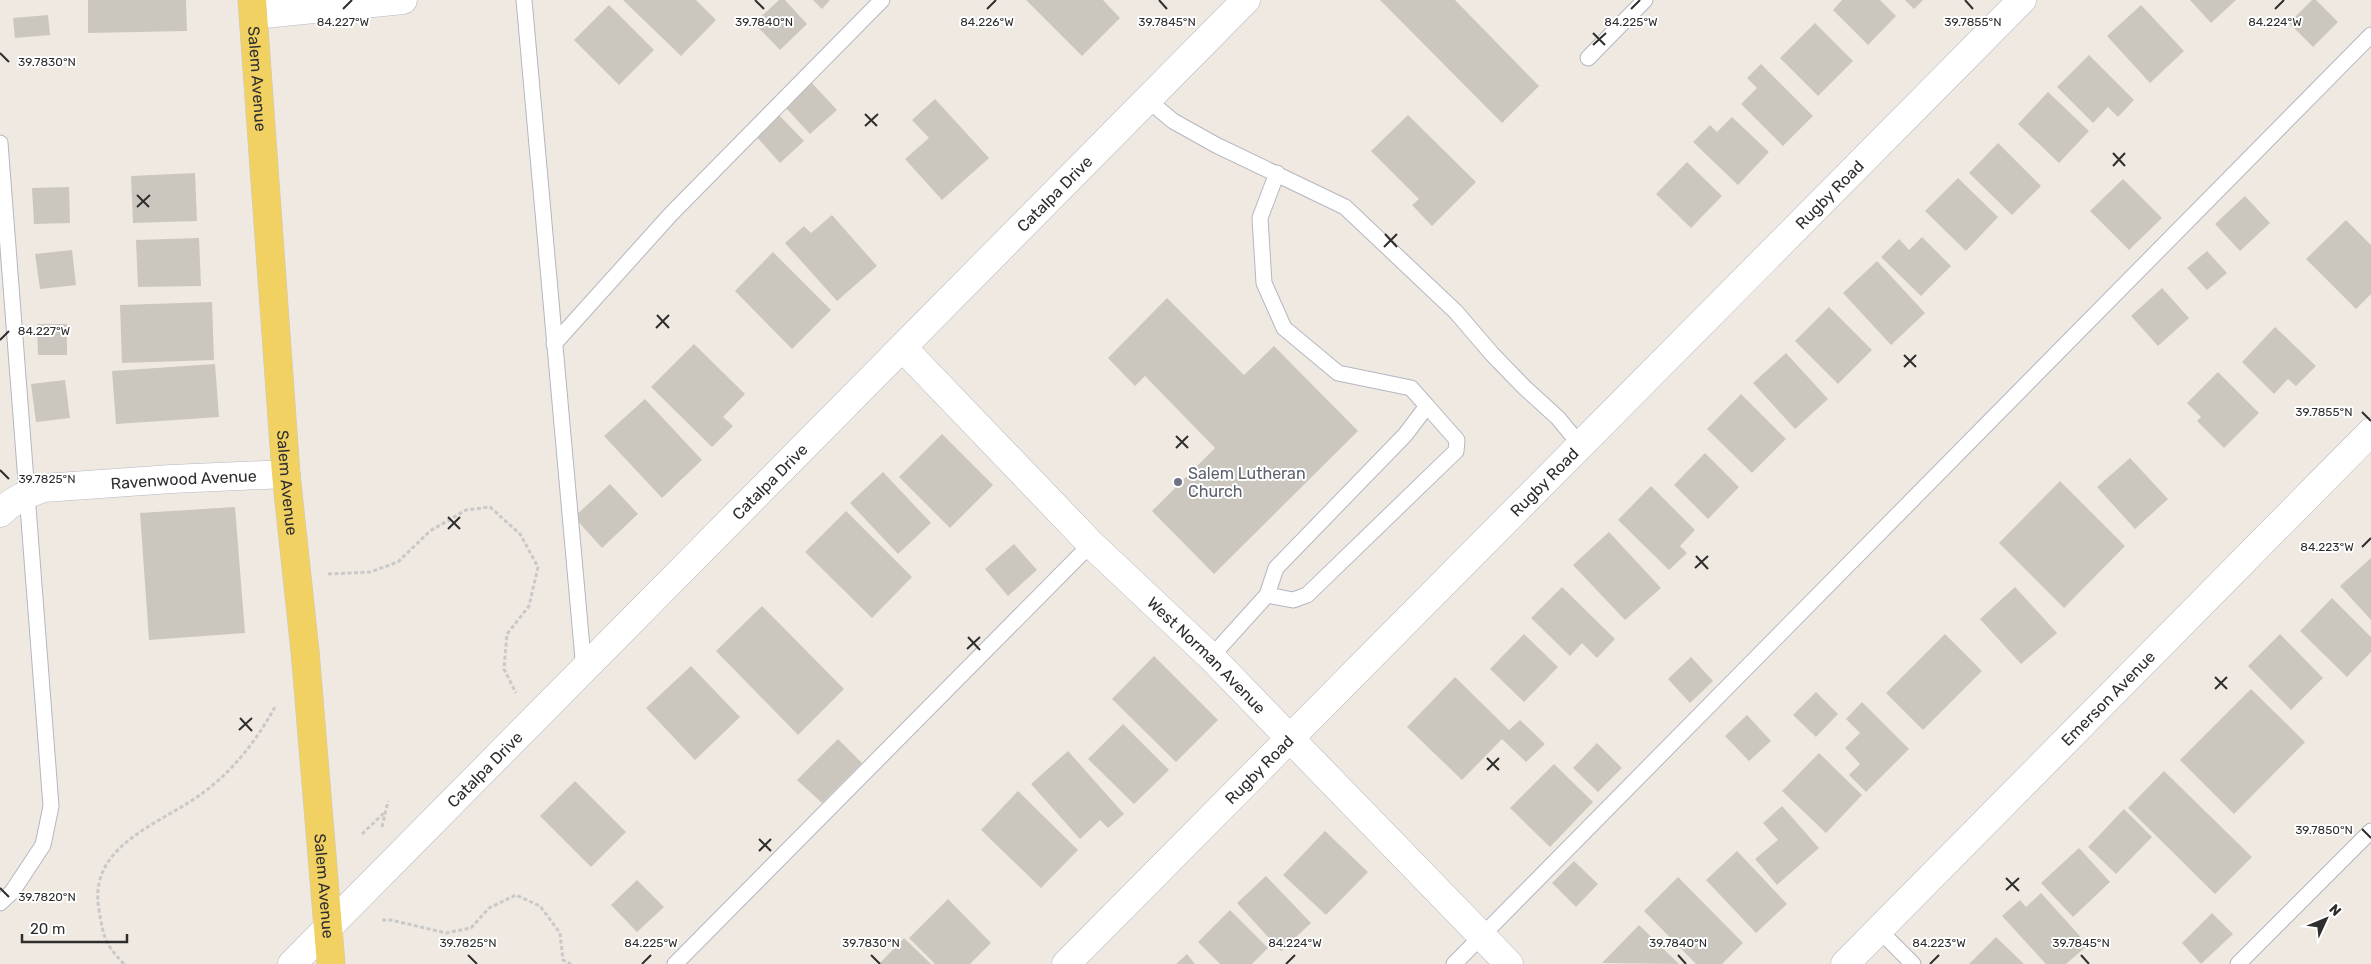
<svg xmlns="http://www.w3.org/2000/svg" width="2371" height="964" viewBox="0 0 2371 964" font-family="Rubik,sans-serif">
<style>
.building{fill:#cbc7bf}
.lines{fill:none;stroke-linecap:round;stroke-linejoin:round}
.service-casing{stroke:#b4b7c1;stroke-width:17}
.minor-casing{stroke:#b4b7c1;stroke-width:29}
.tertiary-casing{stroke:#b4b7c1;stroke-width:29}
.primary-casing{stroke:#c9c9c9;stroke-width:29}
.path{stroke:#c9c9c9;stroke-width:3;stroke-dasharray:4 2.5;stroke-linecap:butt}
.service{stroke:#fff;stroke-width:15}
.minor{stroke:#fff;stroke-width:28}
.tertiary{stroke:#fff;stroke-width:28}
.primary{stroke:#f2d163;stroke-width:28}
.ticks{fill:none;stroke:#2e2e2e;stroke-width:2}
.worship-dot{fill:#6b7280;stroke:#fff;stroke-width:2}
.labels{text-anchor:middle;stroke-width:4;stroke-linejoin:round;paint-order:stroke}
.street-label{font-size:16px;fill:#2e2e2e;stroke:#fff}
.worship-label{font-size:16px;fill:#5b616d;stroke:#fff;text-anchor:start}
.ticks-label{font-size:12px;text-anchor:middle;fill:#2e2e2e;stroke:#fff;stroke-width:4;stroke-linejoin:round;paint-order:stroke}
</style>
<rect width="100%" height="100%" fill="#efe9e1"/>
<path class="building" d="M88,0H186L187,31L88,33Z
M623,0H696L716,20L681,56Z
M779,0H785L807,24L780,50L754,23Z
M813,0H830L822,9Z
M1026,0H1103L1120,18L1082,56Z
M1380,0H1455L1539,86L1502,123Z
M1842,0H1880L1896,16L1868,45L1833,10Z
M1905,0H1923L1914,9Z
M2190,0H2236L2211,23Z
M2312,0H2316L2338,22L2313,47L2289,23Z
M609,5L654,50L619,85L574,40Z
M2141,5L2184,51L2150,83L2107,36Z
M48,15L50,35L15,38L13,18Z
M1815,23L1853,61L1818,96L1780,58Z
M2089,55L2134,100L2118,117L2108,107L2093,123L2057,87Z
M1761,64L1813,116L1783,146L1741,104L1757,88L1747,78Z
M811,82L837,110L810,134L785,107Z
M2048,92L2089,131L2059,163L2018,124Z
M935,99L989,158L942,200L905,159L929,138L912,120Z
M778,114L804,141L780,163L755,135Z
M1408,115L1476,182L1432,226L1412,205L1419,199L1371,151Z
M1732,117L1769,152L1738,185L1693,142L1710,125L1717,132Z
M1998,143L2041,186L2012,215L1969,173Z
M1687,162L1722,196L1691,228L1656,194Z
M195,173L197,221L133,223L131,176Z
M1958,178L1998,217L1966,251L1925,211Z
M2123,179L2162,218L2129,250L2090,211Z
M69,187L70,223L34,224L32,188Z
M2245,196L2270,223L2240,251L2215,224Z
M832,215L877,266L837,301L785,243L804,226L811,233Z
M2346,220L2371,245V294L2356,309L2306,259Z
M1922,237L1951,266L1921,296L1881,257L1899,239L1909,250Z
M199,238L201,286L138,287L136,240Z
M72,250L76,285L40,289L35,254Z
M2207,251L2227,273L2207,290L2187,268Z
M773,252L831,310L792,349L735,291Z
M1877,261L1925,313L1891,345L1843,293Z
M2162,288L2189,318L2158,346L2131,316Z
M1167,298L1244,375L1274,346L1358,431L1214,574L1152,511L1215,448L1145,376L1135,386L1108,358Z
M212,302L214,360L122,363L120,305Z
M1829,307L1872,350L1838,384L1795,341Z
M37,324H67V355H38Z
M2275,327L2316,366L2296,386L2288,379L2274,394L2242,362Z
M694,344L745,394L723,417L733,426L712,447L651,387Z
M1786,353L1828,399L1795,429L1753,383Z
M215,364L219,417L116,424L112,371Z
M2218,372L2259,413L2224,448L2197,421L2201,417L2187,403Z
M65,380L70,418L36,422L31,384Z
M1741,394L1786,439L1752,473L1707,429Z
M645,399L702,460L662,498L604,436Z
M942,434L993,485L950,528L899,477Z
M1705,453L1739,487L1708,519L1674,485Z
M2130,458L2168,499L2135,529L2097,487Z
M883,472L931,523L898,554L850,503Z
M2060,481L2125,546L2064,608L1999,543Z
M610,484L638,514L602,548L574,517Z
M1651,486L1695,530L1680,546L1687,553L1669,570L1618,520Z
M235,507L245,633L149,640L140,513Z
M846,511L912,577L872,618L805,552Z
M1609,532L1661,588L1625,620L1573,565Z
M1014,544L1037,570L1008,596L985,569Z
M2371,558V620L2340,586Z
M1562,587L1615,639L1597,658L1582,643L1570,656L1531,618Z
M2015,587L2057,633L2021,664L1980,619Z
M2332,598L2371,637V652L2347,677L2300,631Z
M762,606L844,689L798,735L716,651Z
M1524,634L1558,667L1524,702L1490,669Z
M1945,634L1982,671L1923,730L1886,693Z
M2280,634L2323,678L2291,710L2248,666Z
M1154,656L1218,720L1176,762L1112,699Z
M1691,657L1713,681L1690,703L1668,679Z
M691,666L740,717L695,760L646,708Z
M1455,677L1509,730L1520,720L1545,744L1526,762L1502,739L1462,780L1407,727Z
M2251,689L2305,742L2234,814L2180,760Z
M1816,692L1838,714L1816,737L1793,715Z
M1862,702L1909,749L1866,792L1849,775L1860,764L1845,748L1860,733L1846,719Z
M1747,715L1771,741L1749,761L1725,736Z
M1123,724L1169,770L1134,804L1088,759Z
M838,739L862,763L822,803L797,780Z
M1597,743L1622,768L1598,792L1573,768Z
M1068,751L1124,814L1108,828L1100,820L1080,839L1031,784Z
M1819,753L1862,795L1826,833L1782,791Z
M1554,764L1593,802L1550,847L1510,808Z
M2164,771L2252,857L2215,894L2128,808Z
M575,781L626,832L591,867L540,816Z
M1018,791L1078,850L1041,888L981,830Z
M1782,806L1819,848L1777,885L1755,859L1778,840L1763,823Z
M2124,809L2152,837L2116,874L2088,847Z
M1325,831L1368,872L1326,915L1283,875Z
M2079,848L2110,882L2073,917L2041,883Z
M1737,851L1787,904L1756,933L1706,880Z
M1574,861L1598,884L1576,907L1552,883Z
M1266,876L1311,923L1281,951L1237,903Z
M1678,877L1743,943L1722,964H1696L1644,911Z
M637,880L664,907L637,932L611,905Z
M2041,893L2088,945L2066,964H2046L2002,916L2020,900L2026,907Z
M948,899L991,943L970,964H935L909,938Z
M1230,910L1268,948L1252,964H1220L1198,942Z
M2212,913L2233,934L2201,964L2182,943Z
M1639,925L1679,964L1602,963Z
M1996,937L2024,964H1969Z
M904,938L931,964H879Z
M1187,954L1195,964H1176Z"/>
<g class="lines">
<defs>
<path id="service" d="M524,0L584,670
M1588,58L1645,0
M1148,100L1173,121L1216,145L1345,207L1456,312L1492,354L1524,387L1558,418L1581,446
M0,143L51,806L43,845L12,892L0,903
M554,344L671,214L882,0
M1267,595L1293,600L1307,595L1456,451L1457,440L1427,406
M1211,657L1267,595L1276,568L1405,435L1427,406L1411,388L1338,373L1284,328L1264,283L1260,218L1277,173
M1879,930L1913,964
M675,964L1091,544
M1454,964L2371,35
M2238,964L2371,831"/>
<g id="minor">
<path d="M254,15L403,0"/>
<path id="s1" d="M903,348L1091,544L1211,657L1509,964"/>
<path id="s2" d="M0,513C13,500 26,494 44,488L171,479L286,474"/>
<path id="s3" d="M1066,964L2022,0"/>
<path id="s4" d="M1845,964L2371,432"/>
</g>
<g id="tertiary">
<path id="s5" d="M292,964L1246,0"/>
</g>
<g id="primary">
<path id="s6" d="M252,0L286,474L305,651L331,964"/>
</g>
</defs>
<use href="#service" class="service-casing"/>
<use href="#minor" class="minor-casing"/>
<use href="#tertiary" class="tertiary-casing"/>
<use href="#primary" class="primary-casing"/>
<path class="path" d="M328,574L370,572L398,562L430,531L466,510L490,507L520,534L538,567L529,606L507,634L504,669L516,693
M382,827L388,801
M362,834L385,812
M382,920H391L446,933L471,928L489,908L516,895L540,906L560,933L563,960L571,964
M124,964C104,943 104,938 99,910C87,844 162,824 204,792C234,770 259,737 276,705"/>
<use href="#service" class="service"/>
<use href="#minor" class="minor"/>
<use href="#tertiary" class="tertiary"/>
<use href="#primary" class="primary"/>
</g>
<path class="ticks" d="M755,0L764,9M1159,0L1167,9M1965,0L1973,9M343,9L352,0M987,9L996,0M1631,9L1640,0M2275,9L2284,0M1593,33L1605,45M1593,45L1606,33M0,53L9,62M865,114L877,126M865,126L878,114M2113,153L2125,166M2113,166L2125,153M137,195L149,207M137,207L150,195M1385,234L1397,247M1384,247L1397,234M657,315L669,328M656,328L669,315M0,340L9,331M1904,355L1916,367M1904,367L1916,355M2362,412L2371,421M1176,436L1188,448M1176,448L1188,436M0,470L9,479M448,517L460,529M448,529L460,517M2362,547L2371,538M1696,556L1708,569M1695,568L1708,556M968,637L980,650M967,649L980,637M2215,677L2227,689M2215,689L2227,677M240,718L252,731M239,730L252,718M1487,758L1499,770M1487,770L1499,758M2362,829L2371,838M759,839L771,851M759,851L771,839M2006,878L2019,891M0,888L9,897M2006,890L2019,878M468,955L477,964M871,955L880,964M1678,955L1686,964M2081,955L2089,964M642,964L651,955M1286,964L1295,955M1930,964L1939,955"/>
<circle class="worship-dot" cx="1178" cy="482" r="5"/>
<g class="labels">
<g class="street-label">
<text dy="6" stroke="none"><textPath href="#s6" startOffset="79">Salem Avenue</textPath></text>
<text dy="6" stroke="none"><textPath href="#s5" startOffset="1084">Catalpa Drive</textPath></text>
<text dy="6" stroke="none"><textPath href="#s3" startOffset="1084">Rugby Road</textPath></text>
<text dy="6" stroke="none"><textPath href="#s2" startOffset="191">Ravenwood Avenue</textPath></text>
<text dy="6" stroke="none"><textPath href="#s6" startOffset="484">Salem Avenue</textPath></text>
<text dy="6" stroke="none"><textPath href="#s3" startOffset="679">Rugby Road</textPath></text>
<text dy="6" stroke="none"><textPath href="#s5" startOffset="679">Catalpa Drive</textPath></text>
<text dy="6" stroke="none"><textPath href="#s1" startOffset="432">West Norman Avenue</textPath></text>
<text dy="6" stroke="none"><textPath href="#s4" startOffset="374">Emerson Avenue</textPath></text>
<text dy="6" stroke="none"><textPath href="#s5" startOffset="274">Catalpa Drive</textPath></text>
<text dy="6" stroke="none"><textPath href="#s3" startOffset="274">Rugby Road</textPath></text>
<text dy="6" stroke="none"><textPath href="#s6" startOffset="889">Salem Avenue</textPath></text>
</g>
<g class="worship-label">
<text x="1188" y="479">Salem Lutheran<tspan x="1188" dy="18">Church</tspan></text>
</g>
</g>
<g class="ticks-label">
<text x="343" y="26">84.227°W</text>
<text x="987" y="26">84.226°W</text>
<text x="1631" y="26">84.225°W</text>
<text x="2275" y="26">84.224°W</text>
<text x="764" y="26">39.7840°N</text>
<text x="1167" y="26">39.7845°N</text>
<text x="1973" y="26">39.7855°N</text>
<text x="47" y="66">39.7830°N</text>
<text x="44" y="335">84.227°W</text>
<text x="2324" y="416">39.7855°N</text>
<text x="47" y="483">39.7825°N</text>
<text x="2327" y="551">84.223°W</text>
<text x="2324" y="834">39.7850°N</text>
<text x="47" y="901">39.7820°N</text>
<text x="468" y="947">39.7825°N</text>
<text x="871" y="947">39.7830°N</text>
<text x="1678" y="947">39.7840°N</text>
<text x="2081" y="947">39.7845°N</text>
<text x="651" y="947">84.225°W</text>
<text x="1295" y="947">84.224°W</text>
<text x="1939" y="947">84.223°W</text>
</g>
<g transform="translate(2326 919) rotate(46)" stroke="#ffffff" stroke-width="4" paint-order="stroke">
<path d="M0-4L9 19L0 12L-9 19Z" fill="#2e2e2e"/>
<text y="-8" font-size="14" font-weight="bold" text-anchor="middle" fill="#2e2e2e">N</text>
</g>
<path d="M22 934v8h105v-8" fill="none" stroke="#2e2e2e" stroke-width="2.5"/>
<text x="30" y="934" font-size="15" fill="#2e2e2e" stroke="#ffffff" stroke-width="4" paint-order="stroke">20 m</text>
</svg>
